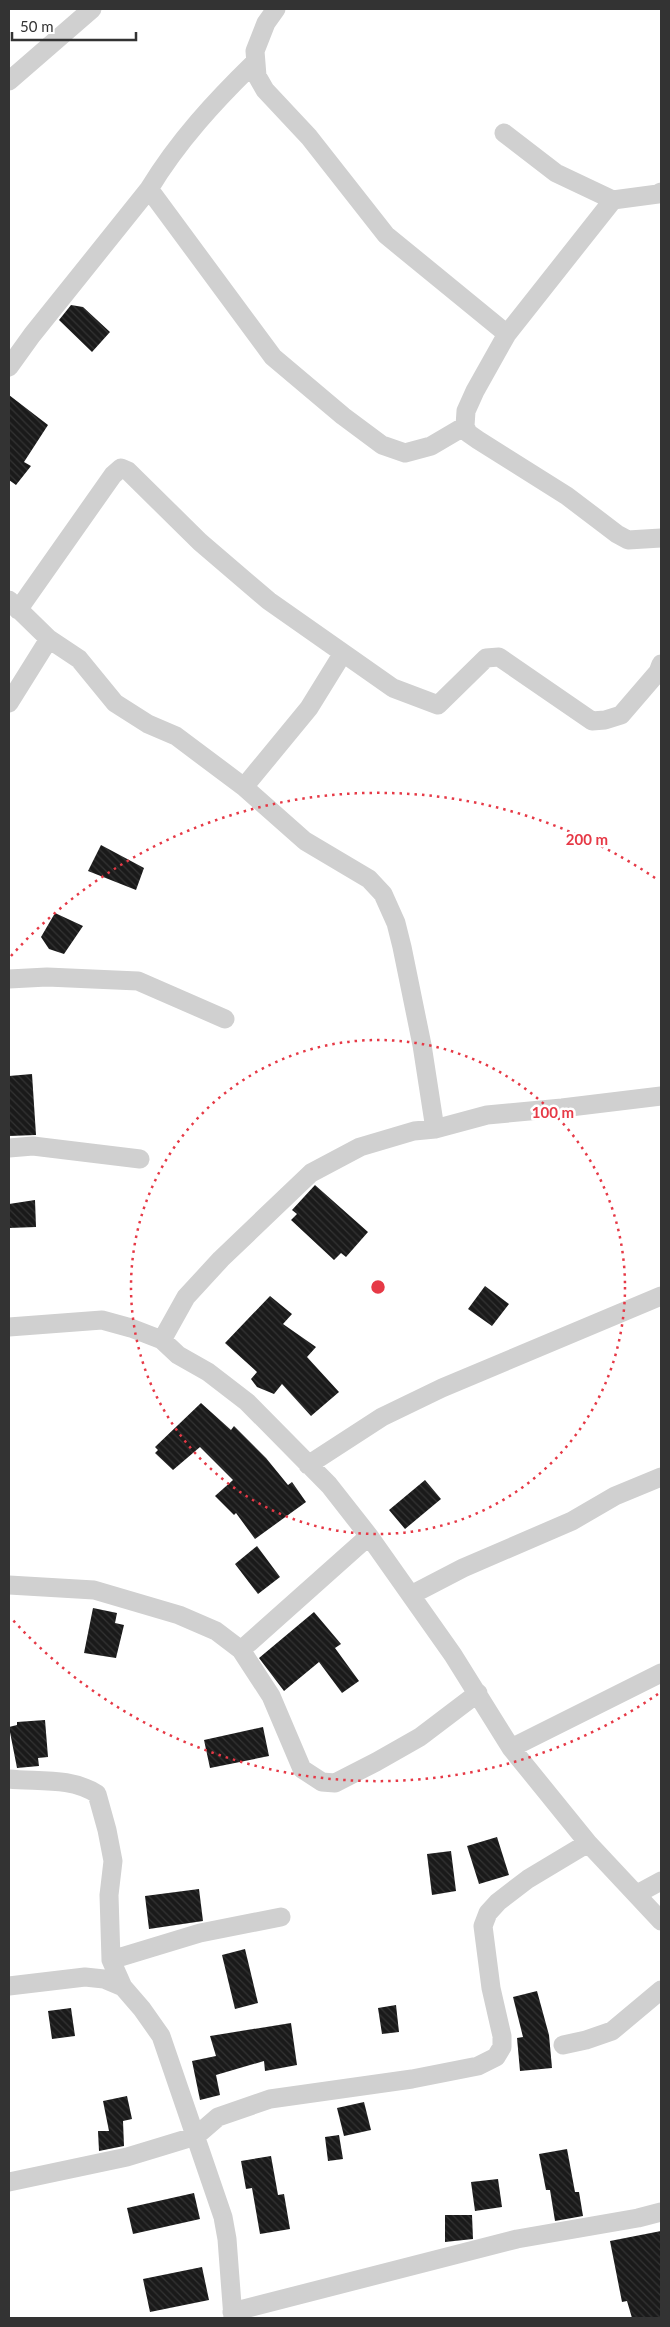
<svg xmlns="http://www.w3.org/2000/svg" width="670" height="2327" viewBox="0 0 670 2327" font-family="Lato,sans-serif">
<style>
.building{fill:url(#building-back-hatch)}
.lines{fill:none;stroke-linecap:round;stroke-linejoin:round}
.minor{stroke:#d0d0d0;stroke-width:19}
.ring{fill:none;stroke:#e63946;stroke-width:2.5;stroke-dasharray:2.5 5}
.centre{fill:#e63946;stroke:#fff;stroke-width:2.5}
.ring-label{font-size:15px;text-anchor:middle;font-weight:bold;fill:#e63946;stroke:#fff;stroke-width:5;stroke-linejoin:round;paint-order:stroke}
</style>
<defs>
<pattern id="building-back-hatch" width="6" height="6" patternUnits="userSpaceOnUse" patternTransform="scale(1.25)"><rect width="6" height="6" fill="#1a1a1a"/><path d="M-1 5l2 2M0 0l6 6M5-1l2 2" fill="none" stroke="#333"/></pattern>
</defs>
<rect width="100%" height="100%" fill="#fff"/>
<path class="building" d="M71,305L83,307L110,332L92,352L59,320Z
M9,395L48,425L24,462L31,466L16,485L9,480Z
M101,845L144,868L136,890L88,871Z
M55,913L83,926L64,954L49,949L41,937Z
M32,1074L36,1135L9,1136V1076Z
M315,1185L368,1232L346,1257L341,1253L334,1260L291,1220L297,1214L292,1210Z
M35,1200L36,1227L9,1228V1204Z
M485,1286L509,1304L492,1326L468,1309Z
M270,1296L292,1314L283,1324L316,1347L307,1357L339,1392L311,1416L282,1384L274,1394L257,1387L251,1379L257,1372L225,1343Z
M201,1403L231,1430L234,1426L266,1458L288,1485L292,1482L306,1502L255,1539L236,1513L234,1515L215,1496L233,1480L200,1447L173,1470L155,1453L158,1450L155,1447Z
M425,1480L441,1499L405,1529L389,1510Z
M257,1546L280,1577L258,1594L235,1564Z
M93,1608L117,1613L115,1623L124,1625L116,1658L84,1653Z
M314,1612L341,1644L335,1648L359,1681L342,1693L319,1662L284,1691L259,1658Z
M45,1720L48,1757L38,1758L39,1766L17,1768L9,1727L17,1725V1722Z
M263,1727L269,1756L210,1768L204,1740Z
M497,1837L509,1875L479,1884L467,1846Z
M451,1851L456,1891L432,1895L427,1854Z
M199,1889L203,1921L149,1929L145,1896Z
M245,1949L258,2003L235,2009L222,1955Z
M537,1991L549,2035L552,2068L520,2071L517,2038L523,2037L513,1997Z
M396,2005L399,2032L382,2034L378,2008Z
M71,2008L75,2036L52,2039L48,2011Z
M291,2023L297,2065L265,2071L264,2061L216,2075L220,2095L200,2100L192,2061L216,2056L210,2036Z
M127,2096L132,2119L123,2121L124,2146L99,2151L98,2131H109L103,2101Z
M364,2102L371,2130L344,2136L337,2108Z
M339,2135L343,2159L328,2161L325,2137Z
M567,2149L575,2192H579L583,2216L555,2221L550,2190H546L539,2154Z
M271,2156L278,2195L284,2194L290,2229L260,2234L252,2188L246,2189L241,2161Z
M498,2179L502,2207L475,2211L471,2182Z
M194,2193L200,2219L133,2234L127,2208Z
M445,2215H472L473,2239L445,2242Z
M661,2231V2318H632L627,2301L622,2302L610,2241Z
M202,2267L209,2300L150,2312L143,2279Z"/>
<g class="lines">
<path class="minor" d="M276,9L266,23L255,51L257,76L265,90L309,137L386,235L507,334
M9,81L92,9
M504,133L556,173L613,200L658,194L661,192
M149,189L273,357L343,416L382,445L405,453L431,446L465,426
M613,200L507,334L475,391L466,411L465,426L468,433L478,440L567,496L617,534L628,540L661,538
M9,367L32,335L149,189C178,141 215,101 255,62
M9,600L49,639L79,659L115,703L148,724L176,736L244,787L305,841L369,879L383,894L396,923L402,947L422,1045L435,1129
M18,610L113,475L121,468L128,471L200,542L269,601L393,688L438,705L486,658L499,657L592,721L605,720L621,715L658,672L661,664
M9,703L49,639
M244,787L309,708L343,653
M9,979L47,977L138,981L225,1019
M9,1148L33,1146L140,1159
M9,1327L102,1320L131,1328L162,1340L178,1355L208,1372L247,1402L329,1485L369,1536L453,1655L511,1748L588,1843L661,1921
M162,1340L186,1297L221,1259L311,1173L360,1147L414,1131L435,1129L487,1115L562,1108L661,1096
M308,1465L382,1417L442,1388L661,1296
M9,1585L94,1590L179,1615L216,1631L241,1650L271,1696L302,1769L322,1782L335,1783L376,1762L420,1737L478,1693
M411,1595L463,1568L572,1521L615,1496L661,1477
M241,1650L369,1536
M511,1748L661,1673
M9,1779C38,1782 71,1777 97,1794L107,1830L113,1861L109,1895L111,1960L123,1987
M637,1894L661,1881
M111,1960L200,1933L281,1917
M9,1986L85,1977L104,1979L123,1987L142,2009L161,2036L223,2217L227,2239L233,2318
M563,2045L586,2040L612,2031L661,1990
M9,2182L127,2157L160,2147L196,2136L218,2117L270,2099L412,2079L478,2066L496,2057L502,2047V2036L491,1988L483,1926L488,1913L498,1902L528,1879L588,1843
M232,2312L517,2239L638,2218L661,2212"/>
</g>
<g class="ring">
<circle cx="378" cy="1287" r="247"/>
<path d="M658 1694A494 494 0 0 1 11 1618M11 956A494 494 0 0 1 658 880"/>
</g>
<circle cx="378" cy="1287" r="8" class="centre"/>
<g class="ring-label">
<text x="587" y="845">200 m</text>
<text x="553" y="1118">100 m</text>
</g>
<rect width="670" height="2327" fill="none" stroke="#333333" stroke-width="20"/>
<path d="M12 32v8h124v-8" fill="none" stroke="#333333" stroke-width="2.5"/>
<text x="20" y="32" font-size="15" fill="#333333" stroke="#ffffff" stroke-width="4" paint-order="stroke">50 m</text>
</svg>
